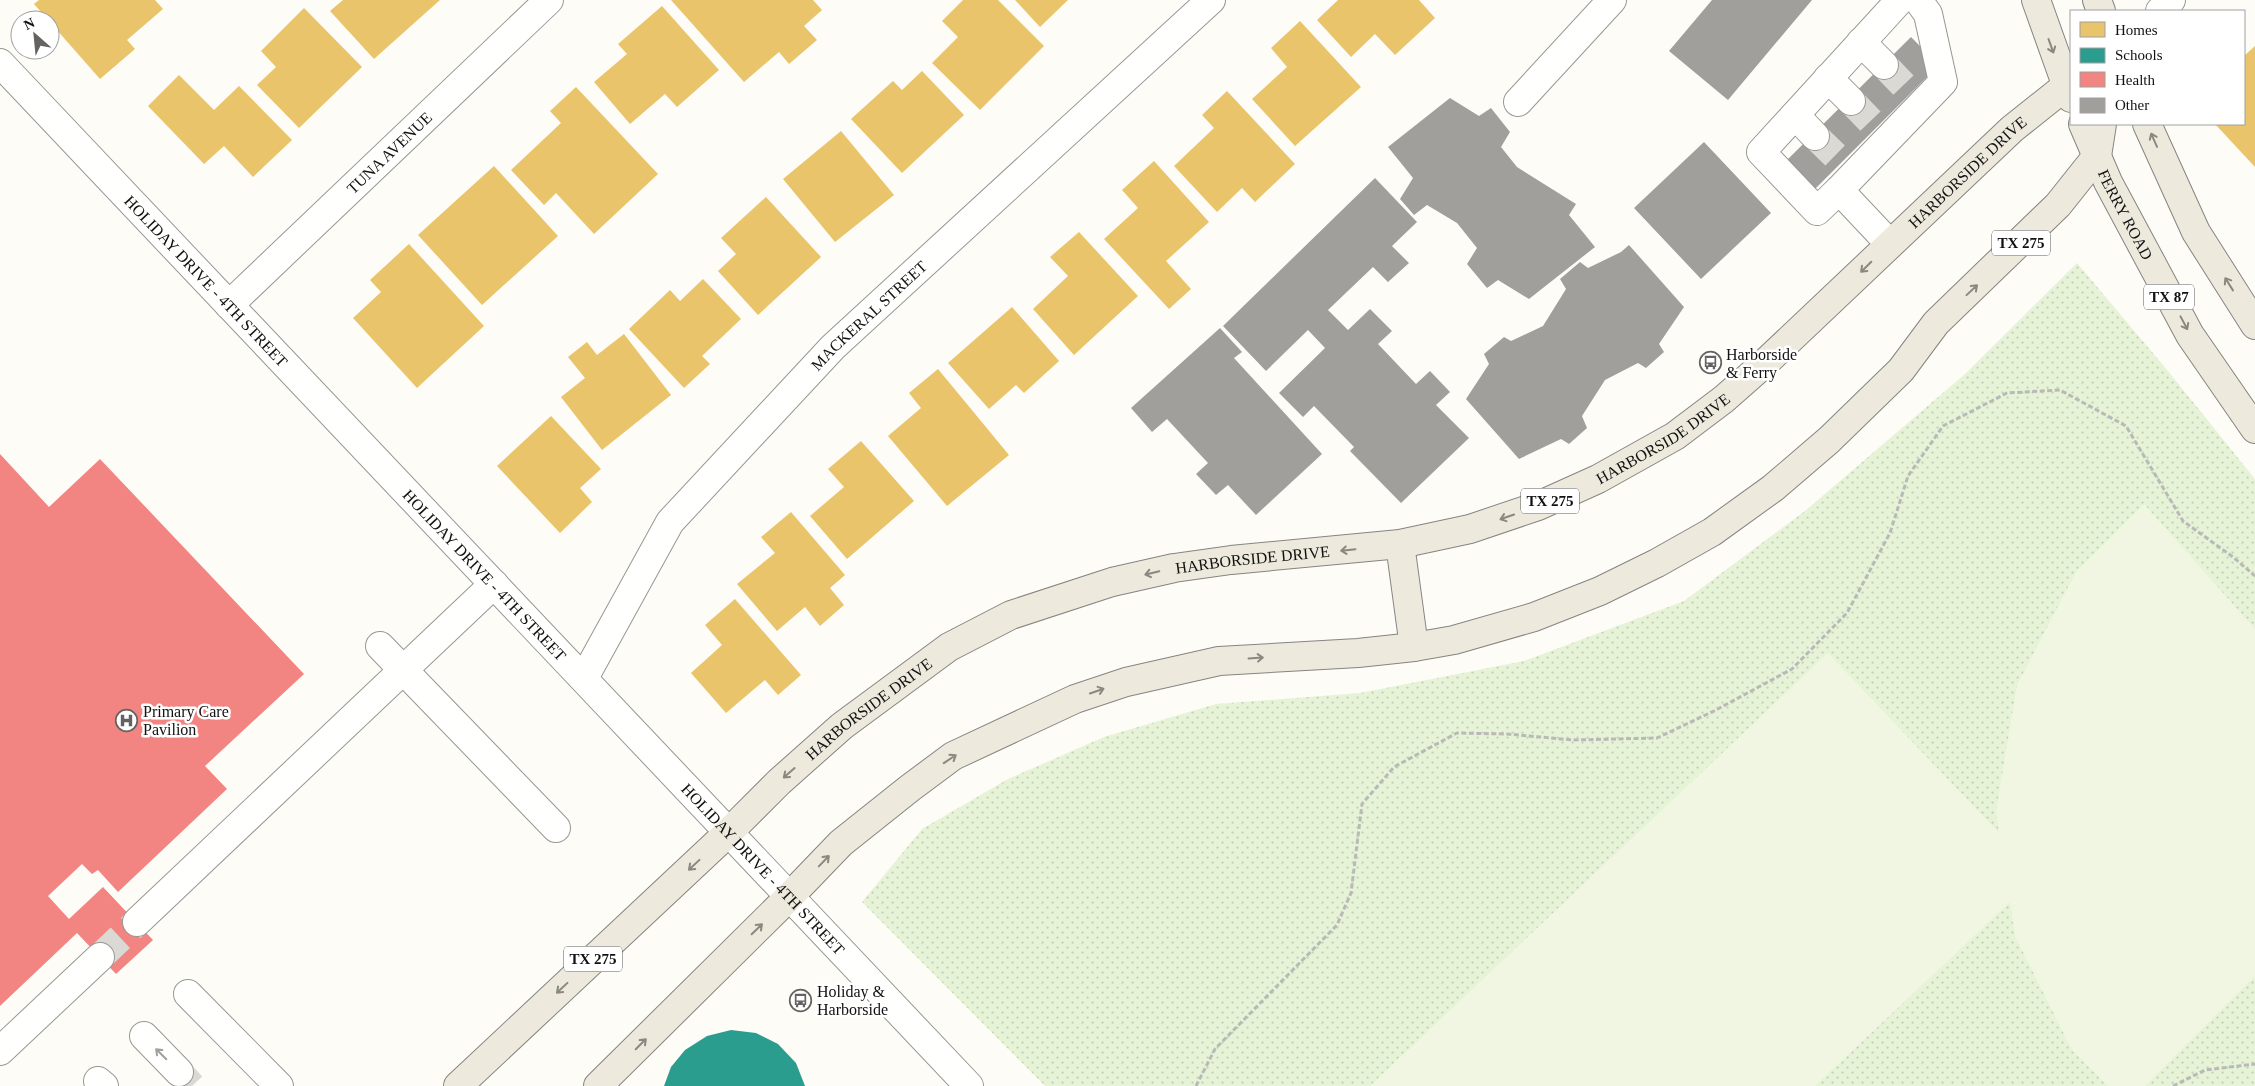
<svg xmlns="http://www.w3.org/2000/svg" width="2255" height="1086" viewBox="0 0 2255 1086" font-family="'Times New Roman',serif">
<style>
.green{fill:url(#green-dots)}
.pitch{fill:#f0f6e1}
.homes{fill:#e9c46a}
.schools{fill:#2a9d8f}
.health{fill:#f28482}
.building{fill:#a19f9c}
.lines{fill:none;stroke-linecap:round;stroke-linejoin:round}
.minor-tunnel{stroke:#dad9d4;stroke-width:28;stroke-dasharray:28 14;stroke-linecap:butt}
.minor-casing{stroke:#979795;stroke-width:30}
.major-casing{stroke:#858482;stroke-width:30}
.path{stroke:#b9b9b8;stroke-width:3;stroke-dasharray:5 2.5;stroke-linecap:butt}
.minor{stroke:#fffffe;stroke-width:28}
.major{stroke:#ede9dc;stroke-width:28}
.oneway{stroke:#8a8881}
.oneway2{stroke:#a0a09f}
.labels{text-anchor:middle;stroke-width:5;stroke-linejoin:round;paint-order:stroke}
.shield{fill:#fff;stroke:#585858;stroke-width:1}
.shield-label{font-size:15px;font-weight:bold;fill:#111}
.street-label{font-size:16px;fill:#111;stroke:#fff}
.poi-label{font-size:16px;fill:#111;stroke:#fff;text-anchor:start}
</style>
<defs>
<pattern id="green-dots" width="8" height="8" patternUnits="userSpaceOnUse" patternTransform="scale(1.25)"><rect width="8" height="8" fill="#e7f3d7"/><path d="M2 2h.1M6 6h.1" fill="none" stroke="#c5cfb8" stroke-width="1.8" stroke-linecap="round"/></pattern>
</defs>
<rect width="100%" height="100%" fill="#fdfcf7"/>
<path class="green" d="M2077,263L2168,371L2255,479V1086H1045L862,902L922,829L1008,779L1104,737L1216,704L1360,693L1524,661L1684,601L1805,511L1965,374Z"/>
<path class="pitch" d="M2144,504L2255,629V976L2145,1086H2108L2072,1050L2015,936L2010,902L1815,1086H1370L1828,653L1999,833L1996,811L2017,685L2076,572Z"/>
<path class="homes" d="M39,0H155L163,9L127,40L135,49L100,79L34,4Z
M343,0H440L374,59L330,11Z
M671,0H813L822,10L804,26L817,40L789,64L779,52L744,82Z
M963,0H998L1044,46L980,110L932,63L958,37L942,21Z
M1015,0H1068L1040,27Z
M1338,0H1419L1435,18L1395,55L1375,34L1351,57L1317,20Z
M662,6L719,70L677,107L665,94L630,124L594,82L627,54L618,44Z
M304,8L362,67L299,128L257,85L276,67L261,51Z
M1300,21L1361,87L1295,146L1252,99L1287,67L1271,48Z
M2255,46V167L2215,124H2244V56Z
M922,71L964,115L902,173L851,119L893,81L902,90Z
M179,75L214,110L239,86L292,140L253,177L224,146L204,164L148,106Z
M576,87L658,174L594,234L556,193L544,205L511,170L561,123L550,111Z
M1227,91L1295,164L1255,202L1242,188L1217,212L1174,166L1214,128L1202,115Z
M841,131L894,195L835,242L783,179Z
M1154,161L1209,222L1166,261L1191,289L1169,309L1104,239L1138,208L1122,190Z
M494,166L558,236L482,305L418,235Z
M766,197L821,257L758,315L718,271L736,254L721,238Z
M1079,232L1138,296L1074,355L1033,309L1068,276L1050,257Z
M409,244L484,326L417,388L353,318L381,292L370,280Z
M703,279L741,319L702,356L710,364L684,388L629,329L670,290L680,301Z
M1012,307L1059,361L1024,393L1016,385L989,409L948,363Z
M624,334L671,395L602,450L561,397L585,378L568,357L587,342L597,355Z
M938,369L1009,455L947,506L888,436L921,408L909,393Z
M551,416L601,469L580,488L592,502L560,533L497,466Z
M861,441L914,501L847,559L810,516L844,487L828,469Z
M791,512L845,575L830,588L844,605L820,626L805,607L777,631L737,584L775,553L761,537Z
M735,599L801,675L778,695L765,680L726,713L691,673L722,645L705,625Z"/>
<path class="schools" d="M731,1030L756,1033L778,1044L796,1063L805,1086H664L671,1067L685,1050L707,1036Z"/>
<path class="health" d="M0,454L49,507L100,459L304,674L205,766L227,789L118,892L98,870L92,874L82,864L48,896L69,919L103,887L153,940L116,974L77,933L0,1006Z"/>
<path class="building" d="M1712,0H1812L1728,100L1669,51Z
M1911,37L1939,65L1813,191L1785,162Z
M1450,98L1479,116L1491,108L1510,132L1501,147L1517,167L1576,204L1569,215L1595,247L1529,299L1498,280L1487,288L1467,264L1477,248L1457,223L1427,205L1414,215L1400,199L1413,178L1388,147Z
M1704,142L1771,213L1701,279L1634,208Z
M1375,178L1417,222L1392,246L1409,263L1388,282L1373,267L1328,310L1348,330L1370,309L1392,331L1378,344L1416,384L1430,371L1450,392L1436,405L1469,438L1401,503L1350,451L1354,447L1314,406L1303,417L1279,393L1325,348L1308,330L1266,371L1223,326Z
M1629,245L1684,307L1659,344L1664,352L1646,368L1638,363L1605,380L1582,416L1587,428L1569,444L1561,439L1519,459L1466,399L1489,364L1484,354L1504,337L1511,341L1543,326L1566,289L1560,279L1580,262L1588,268L1621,252Z
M1220,328L1242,352L1234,358L1322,454L1256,515L1228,485L1216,495L1196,474L1208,463L1167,419L1152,432L1131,408Z"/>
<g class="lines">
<path class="minor-tunnel" d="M1884,65L1912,94
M1851,101L1879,130
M1815,136L1844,164
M100,957L137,922
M179,1072L192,1086"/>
<defs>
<g id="minor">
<path d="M2160,11L2171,0"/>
<path d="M1861,42L1884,65"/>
<path id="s1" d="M0,63L969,1086"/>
<path d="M1828,78L1851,101"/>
<path d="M1518,102L1612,0"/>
<path d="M1795,115L1815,136"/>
<path d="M1839,190L1943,82L1928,14L1918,0"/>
<path d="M1889,243L1839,190L1817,211L1761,152L1900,0"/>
<path id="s2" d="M229,305L549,0"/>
<path d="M380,646L556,828"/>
<path id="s3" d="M584,678L670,522L833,347L1211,0"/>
<path d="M137,922L494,584"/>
<path d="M188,994L279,1086"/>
<path d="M144,1036L179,1072"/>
<path d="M0,1051L100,957"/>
<path d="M98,1081L104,1086"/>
</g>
<g id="major">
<path d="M2036,0L2071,98"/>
<path d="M2097,0L2101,11"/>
<path id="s4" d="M2083,124L2108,182L2190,335L2255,429"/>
<path d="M2147,124L2196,232L2255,325"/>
<path d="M1400,544L1414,647"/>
<path id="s5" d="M458,1086L729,832L779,782L842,726L949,647L1011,615L1112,582L1174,568L1231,560L1400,544L1470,529L1538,506L1598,479L1675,436L1724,399L1766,362L2012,129L2071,82"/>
<path d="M598,1086L790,896L841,843L910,788L953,756L1075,699L1126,682L1219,661L1358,653L1414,647L1454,640L1534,617L1600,591L1657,563L1712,532L1773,488L1829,440L1901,370L1936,323L2058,205L2097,156L2102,124"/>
</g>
</defs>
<use href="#minor" class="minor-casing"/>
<use href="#major" class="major-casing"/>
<path class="path" d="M1196,1086L1215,1049L1337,925L1351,893L1362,804L1394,767L1457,733L1507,734L1573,740L1657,738L1716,710L1792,669L1847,613L1890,533L1908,476L1943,426L2007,393L2060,390L2126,426L2183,521L2233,557L2255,576
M2173,1086L2205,1070L2255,1064"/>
<use href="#minor" class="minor"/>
<use href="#major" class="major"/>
</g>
<defs><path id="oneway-shaft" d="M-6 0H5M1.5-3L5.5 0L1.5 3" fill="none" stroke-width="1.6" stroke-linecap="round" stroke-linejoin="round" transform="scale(1.25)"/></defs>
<g class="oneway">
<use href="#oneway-shaft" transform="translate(2051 46) rotate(70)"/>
<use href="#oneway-shaft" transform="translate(2154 140) rotate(-114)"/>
<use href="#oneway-shaft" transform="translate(1866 267) rotate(135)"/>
<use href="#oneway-shaft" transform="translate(2229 284) rotate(-122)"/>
<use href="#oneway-shaft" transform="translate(1972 290) rotate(-43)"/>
<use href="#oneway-shaft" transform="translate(2184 323) rotate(62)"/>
<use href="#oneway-shaft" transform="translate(1507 517) rotate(161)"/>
<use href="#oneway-shaft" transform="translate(1348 550) rotate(174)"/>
<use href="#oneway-shaft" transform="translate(1152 573) rotate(167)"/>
<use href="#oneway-shaft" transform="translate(1256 658) rotate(-4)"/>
<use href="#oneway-shaft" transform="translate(1097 691) rotate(-19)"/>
<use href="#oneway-shaft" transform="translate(950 759) rotate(-34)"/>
<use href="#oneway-shaft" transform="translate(789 773) rotate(139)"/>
<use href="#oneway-shaft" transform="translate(824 861) rotate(-46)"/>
<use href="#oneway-shaft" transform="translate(694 865) rotate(137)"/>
<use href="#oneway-shaft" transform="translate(757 929) rotate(-44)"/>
<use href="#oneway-shaft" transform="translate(562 988) rotate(137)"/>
<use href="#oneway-shaft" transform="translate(641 1044) rotate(-45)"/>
</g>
<use class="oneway2" href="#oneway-shaft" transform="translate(161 1054) rotate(-135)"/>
<defs>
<symbol id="bus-ring" viewBox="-11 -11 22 22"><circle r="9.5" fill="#fff" stroke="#646362" stroke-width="1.5"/><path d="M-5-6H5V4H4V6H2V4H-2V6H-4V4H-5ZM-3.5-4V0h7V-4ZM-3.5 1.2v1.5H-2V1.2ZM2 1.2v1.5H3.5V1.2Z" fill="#646362"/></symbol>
<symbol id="hospital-ring" viewBox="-11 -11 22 22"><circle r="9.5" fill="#fff" stroke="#646362" stroke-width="1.5"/><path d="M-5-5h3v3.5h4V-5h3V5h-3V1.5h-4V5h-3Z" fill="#646362"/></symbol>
</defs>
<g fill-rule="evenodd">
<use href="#bus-ring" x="1698" y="350" width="25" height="25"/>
<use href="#hospital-ring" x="114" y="708" width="25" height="25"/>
<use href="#bus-ring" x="788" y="988" width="25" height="25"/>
</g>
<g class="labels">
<g class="shield">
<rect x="1992" y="230.5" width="58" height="25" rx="4"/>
<rect x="2144" y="284.5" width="50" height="25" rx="4"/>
<rect x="1521" y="488.5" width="58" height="25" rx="4"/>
<rect x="564" y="946.5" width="58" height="25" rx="4"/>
</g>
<g class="shield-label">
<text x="2021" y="248">TX 275</text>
<text x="2169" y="302">TX 87</text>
<text x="1550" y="506">TX 275</text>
<text x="593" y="964">TX 275</text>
</g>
<g class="street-label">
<text dy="6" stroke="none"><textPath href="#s2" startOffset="221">TUNA AVENUE</textPath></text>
<text dy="6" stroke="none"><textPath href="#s5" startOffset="1818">HARBORSIDE DRIVE</textPath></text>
<text dy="6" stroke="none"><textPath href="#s4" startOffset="100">FERRY ROAD</textPath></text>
<text dy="6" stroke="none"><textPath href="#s1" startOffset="300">HOLIDAY DRIVE - 4TH STREET</textPath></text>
<text dy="6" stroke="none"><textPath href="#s3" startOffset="465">MACKERAL STREET</textPath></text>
<text dy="6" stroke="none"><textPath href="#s5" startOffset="1412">HARBORSIDE DRIVE</textPath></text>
<text dy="6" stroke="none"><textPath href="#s5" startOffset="978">HARBORSIDE DRIVE</textPath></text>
<text dy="6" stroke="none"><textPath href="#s1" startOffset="705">HOLIDAY DRIVE - 4TH STREET</textPath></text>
<text dy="6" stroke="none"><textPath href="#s5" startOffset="558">HARBORSIDE DRIVE</textPath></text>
<text dy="6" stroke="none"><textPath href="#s1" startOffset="1110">HOLIDAY DRIVE - 4TH STREET</textPath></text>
</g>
<g class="poi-label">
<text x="1726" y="360">Harborside<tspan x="1726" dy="18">&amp; Ferry</tspan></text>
<text x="143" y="717">Primary Care<tspan x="143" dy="18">Pavilion</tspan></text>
<text x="817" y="997">Holiday &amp;<tspan x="817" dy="18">Harborside</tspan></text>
</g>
</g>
<rect x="2070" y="10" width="175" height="115" fill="#ffffff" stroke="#a0a0a0"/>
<rect x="2080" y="22" width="25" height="15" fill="#e9c46a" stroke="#a0a0a0"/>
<text x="2115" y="35" font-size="15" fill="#111111">Homes</text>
<rect x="2080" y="48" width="25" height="15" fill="#2a9d8f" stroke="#a0a0a0"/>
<text x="2115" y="60" font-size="15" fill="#111111">Schools</text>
<rect x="2080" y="72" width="25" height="15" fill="#f28482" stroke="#a0a0a0"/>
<text x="2115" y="85" font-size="15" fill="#111111">Health</text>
<rect x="2080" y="98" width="25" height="15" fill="#a19f9c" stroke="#a0a0a0"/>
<text x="2115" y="110" font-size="15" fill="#111111">Other</text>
<g transform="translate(35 35) rotate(333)"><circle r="24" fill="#ffffff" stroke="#a0a0a0"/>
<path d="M0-4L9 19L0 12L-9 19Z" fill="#646362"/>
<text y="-8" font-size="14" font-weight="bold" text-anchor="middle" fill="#111111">N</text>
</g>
</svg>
